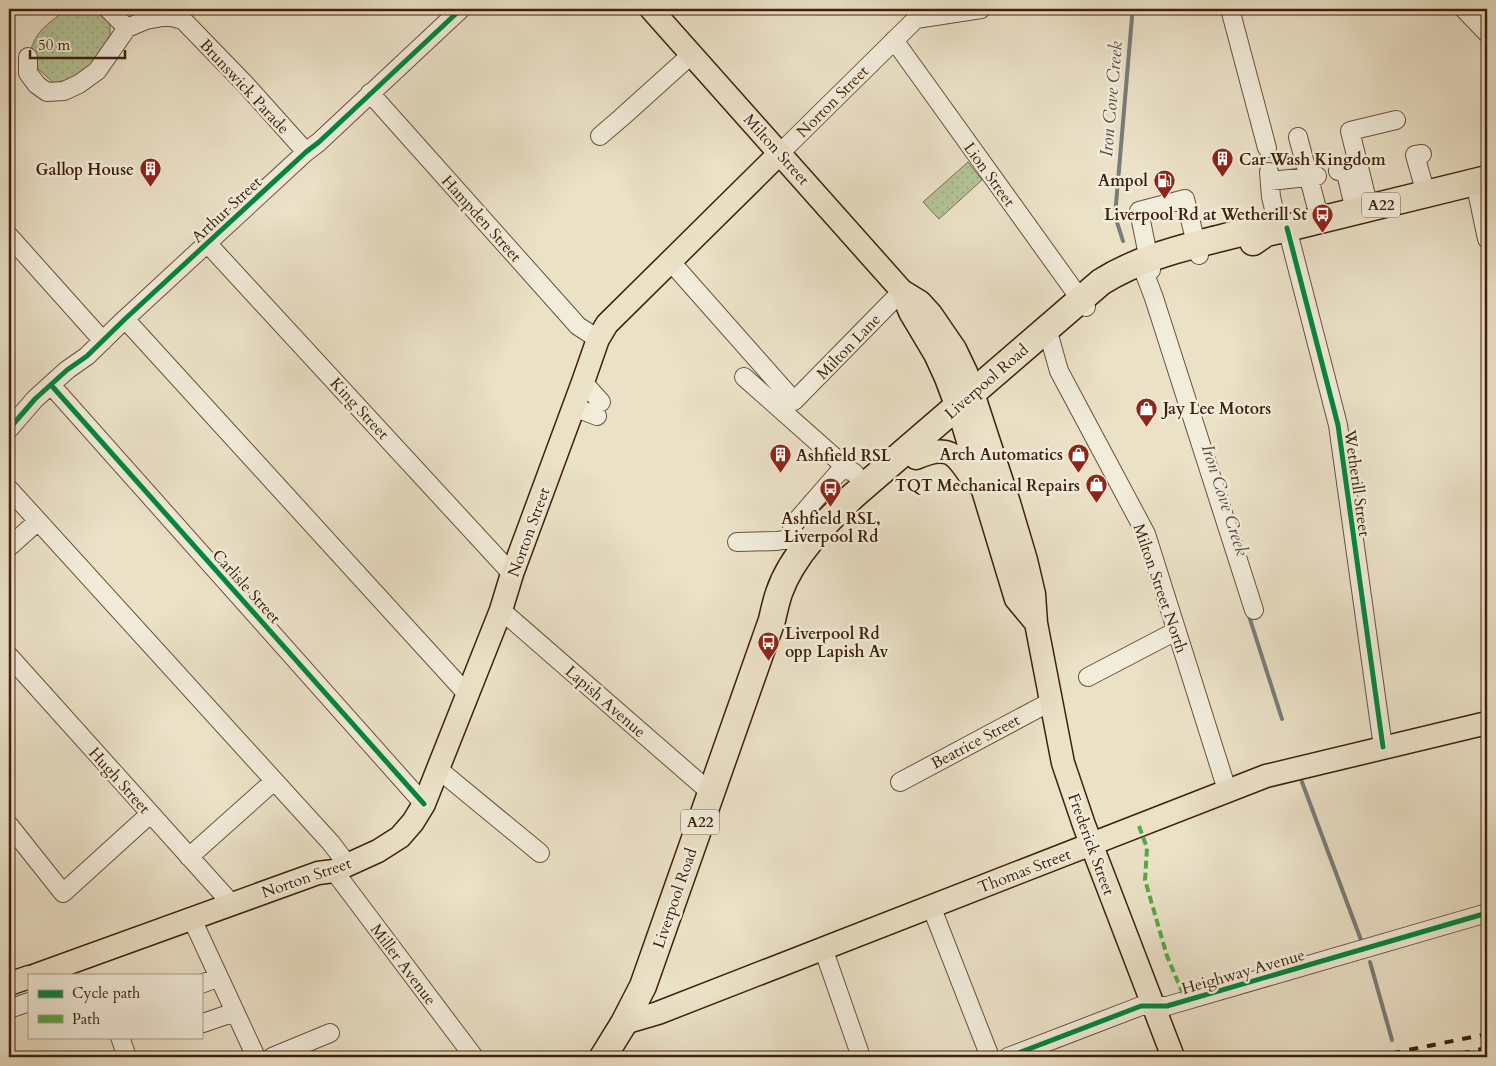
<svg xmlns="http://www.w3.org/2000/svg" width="1496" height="1066" viewBox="0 0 1496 1066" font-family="Cardo,serif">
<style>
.park{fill:url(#park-dots);stroke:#797252}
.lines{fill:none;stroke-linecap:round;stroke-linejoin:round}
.stream{stroke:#787d78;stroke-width:4}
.minor-casing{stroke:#69513a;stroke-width:20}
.major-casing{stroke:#3e210b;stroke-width:25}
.highway-casing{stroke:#3e210b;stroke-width:29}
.minor{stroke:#f2ecdb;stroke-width:18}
.major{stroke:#ebe1c7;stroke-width:22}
.highway{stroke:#ebe1c7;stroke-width:26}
.rail{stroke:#3e210b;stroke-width:4;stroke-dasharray:9 9;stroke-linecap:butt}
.quiet{stroke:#55aa41;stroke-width:4;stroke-dasharray:8 4;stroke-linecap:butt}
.cycleway-casing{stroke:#f2ecdb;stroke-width:8}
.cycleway{stroke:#00873e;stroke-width:5}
.labels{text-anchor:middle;stroke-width:5;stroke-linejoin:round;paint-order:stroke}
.shield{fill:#f2ecdb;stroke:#745e49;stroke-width:1}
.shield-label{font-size:15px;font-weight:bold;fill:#3e210b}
.street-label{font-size:16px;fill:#3e210b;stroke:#f2ecdb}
.poi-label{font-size:16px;font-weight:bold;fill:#3e210b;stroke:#f2ecdb;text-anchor:end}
.water-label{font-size:18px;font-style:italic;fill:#5b4f42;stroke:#f2ecdb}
</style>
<defs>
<pattern id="park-dots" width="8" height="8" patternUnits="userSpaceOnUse" patternTransform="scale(1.25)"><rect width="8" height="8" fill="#b4c398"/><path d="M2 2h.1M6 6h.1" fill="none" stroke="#9ca782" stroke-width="1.8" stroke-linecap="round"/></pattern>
</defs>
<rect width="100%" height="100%" fill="#ebe1c7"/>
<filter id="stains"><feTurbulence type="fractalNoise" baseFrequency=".004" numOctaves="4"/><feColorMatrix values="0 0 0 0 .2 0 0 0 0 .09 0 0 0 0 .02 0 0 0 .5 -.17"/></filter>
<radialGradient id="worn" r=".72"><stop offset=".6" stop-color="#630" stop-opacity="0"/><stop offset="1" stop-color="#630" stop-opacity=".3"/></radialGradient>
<path class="park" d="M67,9H97L110,18V37L94,63L74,78L54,83L28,60C35,30 44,27 67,9Z
M968,162L982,180L939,219L923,202Z"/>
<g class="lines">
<path class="stream" d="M1123,241L1115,216L1132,17
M1248,613L1282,719
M1302,782L1361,940
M1370,962L1392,1040"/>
<defs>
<path id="minor" d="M108,9L127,28
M1230,9L1267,148
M1464,9L1487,33
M894,40L1086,307
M28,57V73L37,85L47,92L64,91L79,84L97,71L127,28L146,20L168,16L183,20L245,84L306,152
M370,93L578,326L598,339
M600,136L621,118L692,54
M1298,137L1320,220
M780,153L916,19L981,9
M1422,154L1415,155L1426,194
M1338,171L1345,169L1355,211
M1269,172L1271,197L1279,230
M1270,181L1317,176
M1475,182L1487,239
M1369,208L1350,131L1396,120
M1287,228L1338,425L1383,747
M9,236L103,341
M207,243L512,574
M1140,261L1154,298L1254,610
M671,262L794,401L902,291
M1151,270L1139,211L1185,199L1199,255
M125,319L467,694
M1050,339L1059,371L1146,534L1227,790
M744,377L850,471
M583,382L601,402
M51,385L424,804
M574,407L597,416
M9,429L35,399L67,370L87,356L125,319L306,152L319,142L461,9
M9,489L331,843L347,864
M737,542L777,541L794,538
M9,547L38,521
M799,556L792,526L839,472C846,469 851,469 856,475
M501,610L711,793
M9,656L231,903
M1088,677L1176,631
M438,769L540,853
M900,782L1050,702
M9,825L63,893L150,814
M189,857L274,781
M334,871L474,1057
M931,906L990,1057
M192,919L256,1057
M823,948L861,1057
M201,984L219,977
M9,1009L29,1002
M203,1023L235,1012
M120,1037L127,1057
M272,1057L330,1033
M1008,1057L1141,1006H1167L1487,913"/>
<path id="major" d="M651,9L902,291L920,302L931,314L955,349L966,372L1009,503L1026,560L1034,594L1036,623L1063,763L1084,825L1173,1057
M902,292L910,312L935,354L946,378L961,418L1016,599L1036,623
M916,458C951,443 956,455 974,482
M36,975L318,873L334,871L378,851L400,837L413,822L424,804L501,610L512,574L583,382L598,339L607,324L780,153
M9,984L29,977
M624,1023L658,1013L1266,776L1487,723"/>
<path id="highway" d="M1253,242L1266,233L1279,230L1487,179
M603,1057L624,1023L643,986L772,620C774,611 776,602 779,593C792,555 825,523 853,496L1101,282C1136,260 1174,250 1213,240C1231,236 1248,229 1266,233"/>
</defs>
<use href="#minor" class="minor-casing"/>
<use href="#major" class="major-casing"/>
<use href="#highway" class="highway-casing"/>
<use href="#minor" class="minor"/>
<use href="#major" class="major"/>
<use href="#highway" class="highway"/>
<path class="rail" d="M1374,1057L1487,1034
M1443,1057L1487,1048"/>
<path class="quiet" d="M1139,826L1147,848L1145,880L1167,956L1186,1001"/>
<defs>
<path id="cycleway" d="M1287,228L1338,425L1383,747
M51,385L424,804
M9,429L35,399L67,370L87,356L125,319L306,152L319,142L461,9
M1008,1057L1141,1006H1167L1487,913"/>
</defs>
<use href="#cycleway" class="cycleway-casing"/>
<use href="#cycleway" class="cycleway"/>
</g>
<defs>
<symbol id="building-pin" viewBox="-11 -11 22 30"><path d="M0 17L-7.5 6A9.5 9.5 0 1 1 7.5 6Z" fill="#8f2418" stroke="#f2ecdb"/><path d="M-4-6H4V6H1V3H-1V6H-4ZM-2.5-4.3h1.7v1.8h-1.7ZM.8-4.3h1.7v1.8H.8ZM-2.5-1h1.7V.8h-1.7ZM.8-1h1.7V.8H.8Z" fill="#fff"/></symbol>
<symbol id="fuel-pin" viewBox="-11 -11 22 30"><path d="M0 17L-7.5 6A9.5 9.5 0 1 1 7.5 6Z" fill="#8f2418" stroke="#f2ecdb"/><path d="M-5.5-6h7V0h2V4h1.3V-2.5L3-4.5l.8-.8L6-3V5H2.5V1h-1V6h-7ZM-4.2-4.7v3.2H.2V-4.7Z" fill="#fff"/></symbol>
<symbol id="bus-pin" viewBox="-11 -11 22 30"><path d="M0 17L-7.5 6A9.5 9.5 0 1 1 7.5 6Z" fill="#8f2418" stroke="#f2ecdb"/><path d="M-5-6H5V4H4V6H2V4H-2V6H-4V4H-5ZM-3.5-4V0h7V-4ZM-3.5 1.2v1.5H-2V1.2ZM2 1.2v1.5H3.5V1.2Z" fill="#fff"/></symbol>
<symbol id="shop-pin" viewBox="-11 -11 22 30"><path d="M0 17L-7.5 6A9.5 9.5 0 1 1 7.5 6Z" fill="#8f2418" stroke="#f2ecdb"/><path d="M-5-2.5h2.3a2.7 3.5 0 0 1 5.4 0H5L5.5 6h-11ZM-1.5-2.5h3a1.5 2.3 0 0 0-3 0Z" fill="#fff"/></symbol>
</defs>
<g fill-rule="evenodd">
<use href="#building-pin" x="1210" y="146" width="25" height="34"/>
<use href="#building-pin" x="138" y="156" width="25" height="34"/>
<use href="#fuel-pin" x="1152" y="168" width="25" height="34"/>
<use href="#bus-pin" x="1310" y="202" width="25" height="34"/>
<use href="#shop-pin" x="1134" y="396" width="25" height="34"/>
<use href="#shop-pin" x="1066" y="442" width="25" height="34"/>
<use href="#building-pin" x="768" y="442" width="25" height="34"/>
<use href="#shop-pin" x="1084" y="472" width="25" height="34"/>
<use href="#bus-pin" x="818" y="476" width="25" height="34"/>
<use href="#bus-pin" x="756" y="630" width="25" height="34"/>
</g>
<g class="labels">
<g class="shield">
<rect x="1362" y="192.5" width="38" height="25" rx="4"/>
<rect x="681" y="809.5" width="38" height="25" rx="4"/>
</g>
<g class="shield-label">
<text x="1381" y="210">A22</text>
<text x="700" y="827">A22</text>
</g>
<g class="street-label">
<text transform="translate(245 86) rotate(47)" y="6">Brunswick Parade</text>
<text transform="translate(832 101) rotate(-45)" y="6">Norton Street</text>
<text transform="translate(777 149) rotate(48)" y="6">Milton Street</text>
<text transform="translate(990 174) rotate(54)" y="6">Lion Street</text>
<text transform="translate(226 209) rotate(-43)" y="6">Arthur Street</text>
<text transform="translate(482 218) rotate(48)" y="6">Hampden Street</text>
<text transform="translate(848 346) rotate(-46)" y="6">Milton Lane</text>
<text transform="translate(986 381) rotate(-41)" y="6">Liverpool Road</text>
<text transform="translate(360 408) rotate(47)" y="6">King Street</text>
<text transform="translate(1358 483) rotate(82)" y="6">Wetherill Street</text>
<text transform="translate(528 532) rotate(-70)" y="6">Norton Street</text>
<text transform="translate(247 586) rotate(48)" y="6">Carlisle Street</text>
<text transform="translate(1161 588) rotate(71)" y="6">Milton Street North</text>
<text transform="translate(606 701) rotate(41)" y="6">Lapish Avenue</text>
<text transform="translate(975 741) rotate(-28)" y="6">Beatrice Street</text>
<text transform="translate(120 780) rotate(48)" y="6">Hugh Street</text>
<text transform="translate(1092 844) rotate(70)" y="6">Frederick Street</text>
<text transform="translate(1024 870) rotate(-21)" y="6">Thomas Street</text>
<text transform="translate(306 877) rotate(-19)" y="6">Norton Street</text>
<text transform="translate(674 898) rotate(-71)" y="6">Liverpool Road</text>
<text transform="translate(404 964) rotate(53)" y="6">Miller Avenue</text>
<text transform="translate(1243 971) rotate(-16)" y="6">Heighway Avenue</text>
</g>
<g class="poi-label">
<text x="1239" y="165" text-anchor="start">Car Wash Kingdom</text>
<text x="134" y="175">Gallop House</text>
<text x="1148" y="186">Ampol</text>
<text x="1307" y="220">Liverpool Rd at Wetherill St</text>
<text x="1163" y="414" text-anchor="start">Jay Lee Motors</text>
<text x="1063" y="460">Arch Automatics</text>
<text x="796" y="461" text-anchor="start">Ashfield RSL</text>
<text x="1080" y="491">TQT Mechanical Repairs</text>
<text x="831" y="524" text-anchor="middle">Ashfield RSL,<tspan x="831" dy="18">Liverpool Rd</tspan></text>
<text x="785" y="639" text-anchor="start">Liverpool Rd<tspan x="785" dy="18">opp Lapish Av</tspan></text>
</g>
<g class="water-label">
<text transform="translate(1111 99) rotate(-85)" y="6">Iron Cove Creek</text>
<text transform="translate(1225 500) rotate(72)" y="6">Iron Cove Creek</text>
</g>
</g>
<rect width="1496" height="1066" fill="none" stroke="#ebe1c7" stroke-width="30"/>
<rect x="10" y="10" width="1476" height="1046" fill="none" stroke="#3e210b" stroke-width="2.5"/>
<rect x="15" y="15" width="1466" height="1036" fill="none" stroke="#3e210b"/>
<rect x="28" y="974" width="175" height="65" fill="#f2ecdb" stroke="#aa9b88"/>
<rect x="38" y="990" width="25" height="8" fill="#00873e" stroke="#aa9b88"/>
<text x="72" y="998" font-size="15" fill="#3e210b">Cycle path</text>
<rect x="38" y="1015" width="25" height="8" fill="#55aa41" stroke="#aa9b88"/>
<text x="72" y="1024" font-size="15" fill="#3e210b">Path</text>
<path d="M30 50v8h95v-8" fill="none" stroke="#3e210b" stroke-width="2.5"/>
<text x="38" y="50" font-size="15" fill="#3e210b" stroke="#f2ecdb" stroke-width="4" paint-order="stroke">50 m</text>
<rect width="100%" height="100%" filter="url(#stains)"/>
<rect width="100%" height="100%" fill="url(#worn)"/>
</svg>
